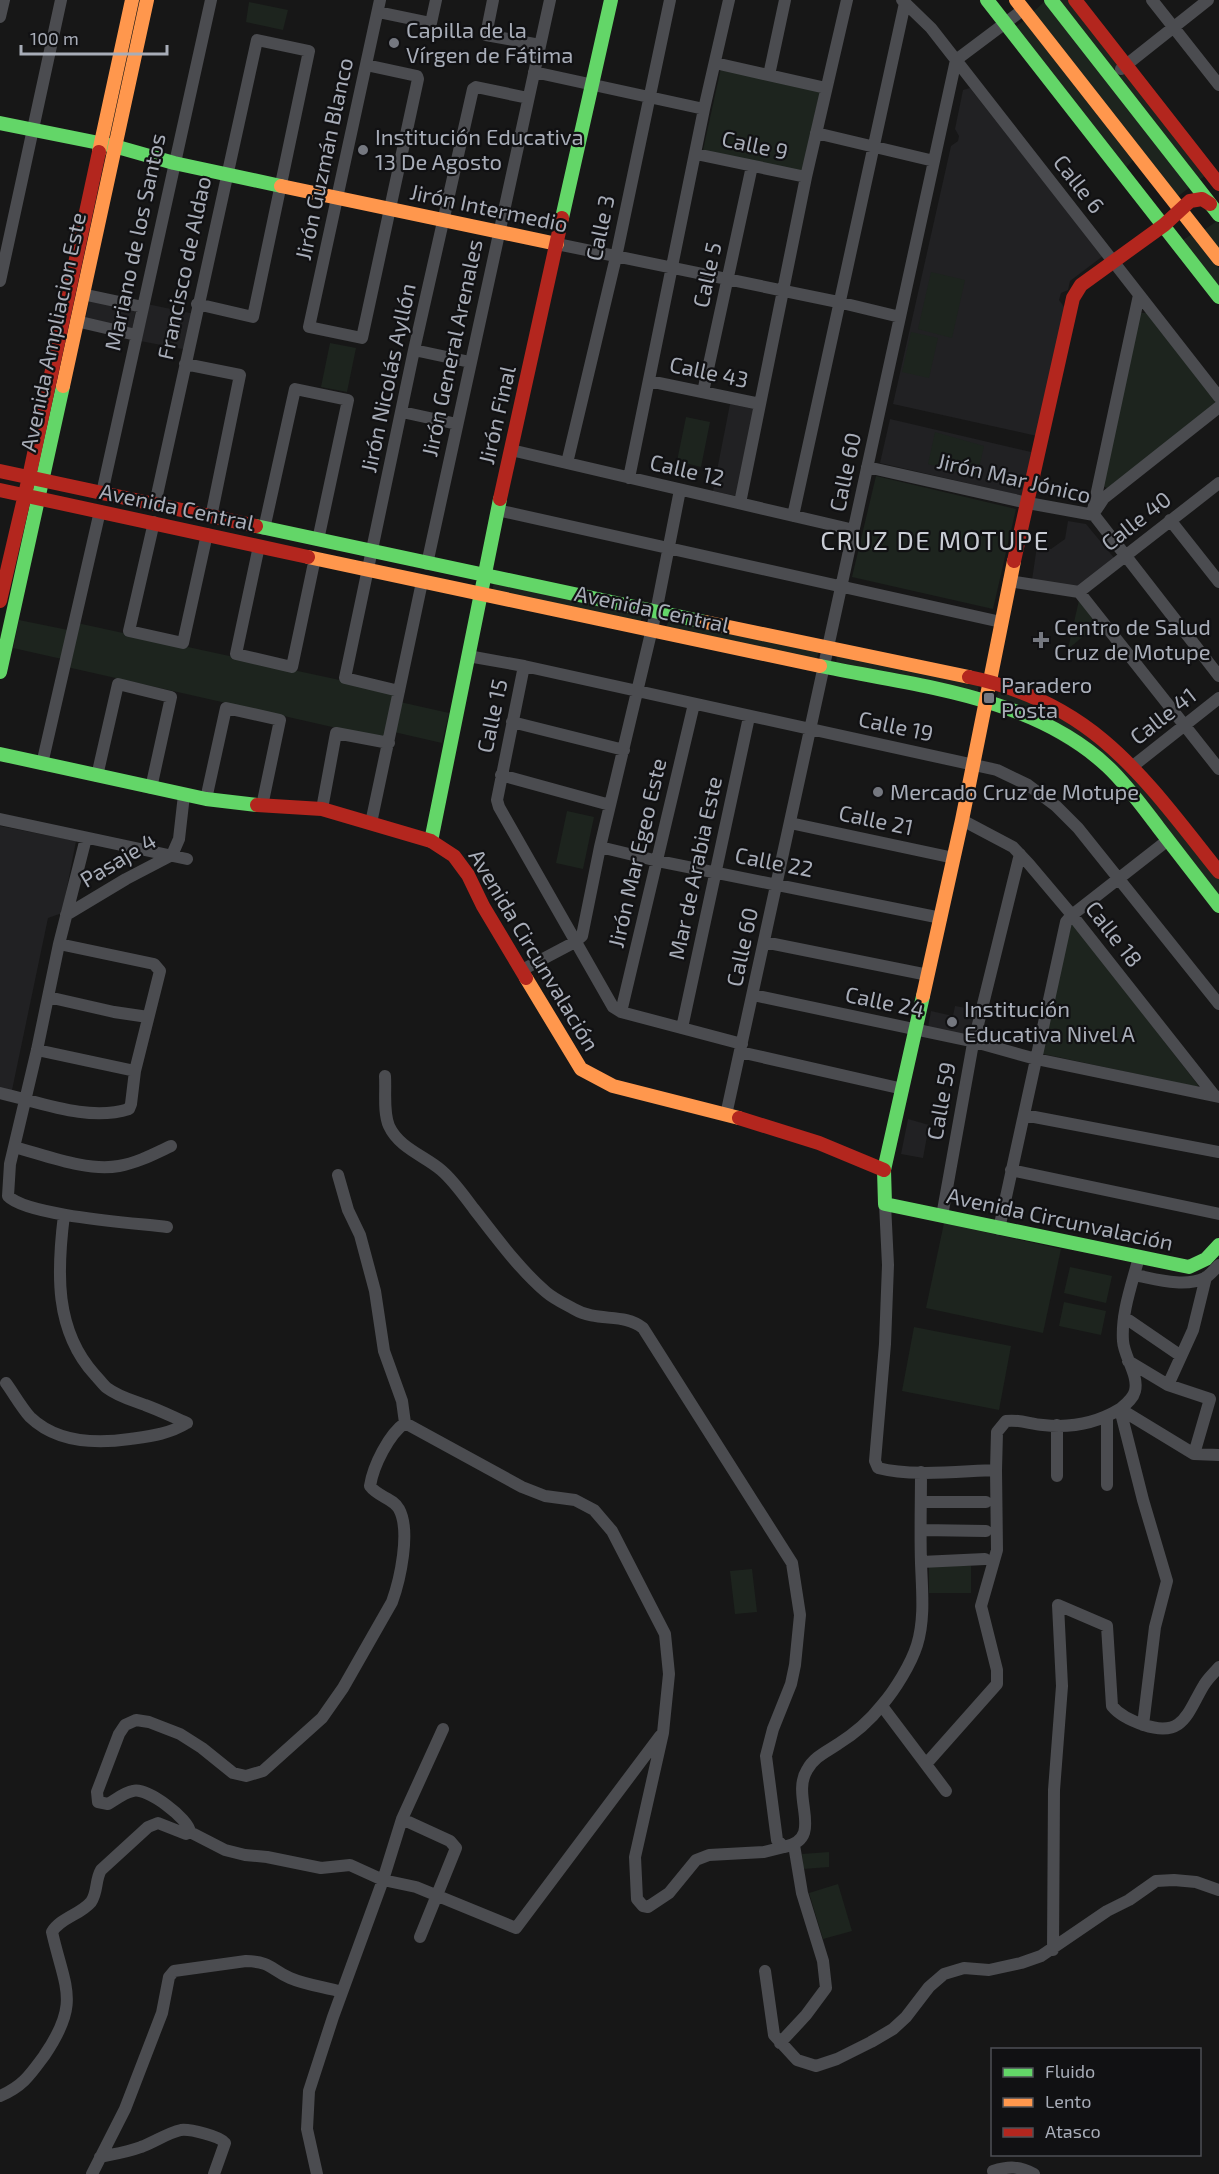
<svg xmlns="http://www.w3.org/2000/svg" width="1219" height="2174" viewBox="0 0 1219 2174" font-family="'Exo 2',sans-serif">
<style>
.built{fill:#212123}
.green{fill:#1d241e}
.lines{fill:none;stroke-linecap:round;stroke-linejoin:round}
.street{stroke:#4b4c50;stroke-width:12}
.fast{stroke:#63d668;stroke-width:14}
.slow{stroke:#ff974d;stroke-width:14}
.jam{stroke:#b3261e;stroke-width:14}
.poi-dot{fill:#757880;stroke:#111113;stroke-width:2}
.labels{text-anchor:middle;stroke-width:4.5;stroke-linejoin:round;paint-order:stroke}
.poi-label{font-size:22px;fill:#a8adb8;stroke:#111113;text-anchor:start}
.street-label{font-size:22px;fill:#a8adb8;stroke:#111113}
.quarter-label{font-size:26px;letter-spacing:1.5px;fill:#c9ccd4;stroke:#111113}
</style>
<rect width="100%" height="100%" fill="#171717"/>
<path class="built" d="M970,88L1103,256L1070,281L1068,290L1061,293L1059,300L1065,308L1037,436L893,404L951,146L958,141L959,136L955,129L963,90Z
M90,299L136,308L132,330L85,321Z
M147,304L195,314L188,350L140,341Z
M730,404L754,409L736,496L713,491Z
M890,419L1031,452L1023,496L880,463Z
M1068,521L1086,524L1115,559L1078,590L1032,580L1037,546L1051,549L1065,539Z
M0,826L76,841L62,913L48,918L11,1095L0,1092Z
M955,1006L977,1010L972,1037L928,1027L931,1011L953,1016Z
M908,1119L929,1125L923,1158L901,1154Z"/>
<path class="green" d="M1056,0H1068L1120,64L1112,71Z
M1045,1L1190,187L1176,198L1032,13Z
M249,2L288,10L283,30L246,22Z
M1026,19L1133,160L1126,168L1015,27Z
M721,68L820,91L802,172L703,150Z
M1125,72L1207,175L1197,181L1118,79Z
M1217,221L1219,224V249L1204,230Z
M1192,234L1219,268V286L1183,240Z
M931,272L965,280L952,338L918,329Z
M1135,313H1147L1217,403L1110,490L1098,483Z
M911,332L938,338L929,378L902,372Z
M330,343L356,348L347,392L321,387Z
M686,417L710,422L701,467L677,461Z
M935,432L984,446L977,477L928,464Z
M876,476L1016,509L993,609L852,577Z
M494,582L643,613L640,624L492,590Z
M1079,600L1097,625L1068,649Z
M669,619L819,651L816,661L666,628Z
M19,620L68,630L62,659L13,648Z
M77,623L395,692L385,739L67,667Z
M837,654L979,684L977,696L836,664Z
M999,689L1039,702L1120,757L1219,878V899L1126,781L996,702Z
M400,702L449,713L442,743L394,732Z
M567,811L594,817L583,869L556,863Z
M1072,922L1198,1085L1197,1087L1039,1053Z
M944,1223L1061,1249L1043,1333L926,1308Z
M1070,1267L1112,1276L1106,1303L1064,1293Z
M1064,1302L1106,1311L1101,1335L1059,1326Z
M914,1327L1011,1346L999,1410L902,1391Z
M929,1566H971V1593H929Z
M752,1569L757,1612L735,1614L730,1571Z
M829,1852V1867L803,1869L802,1854Z
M838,1884L852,1931L823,1939L809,1893Z"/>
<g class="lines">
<path class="street" d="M493,0L486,35L540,45
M902,0L931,28L1219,397
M1152,0L1219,85
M378,12L431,23L436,0
M0,17L4,0
M715,63L826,88
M366,65L417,76L418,79L362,338L309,327L380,0
M1121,69L1208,0
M534,72L704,109
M769,75L785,0
M816,133L934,161
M696,154L806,177
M557,244L838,302L900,317
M0,281L61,0
M82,294L143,307
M76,321L136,335
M414,350L470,362
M185,364L240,375L211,517
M649,381L760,404
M703,392L752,166
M402,412L457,424
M511,450L854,530
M567,463L616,257L670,0
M867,467L1028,503L1094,515L1219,676
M629,478L704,109L729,0
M102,493L211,0
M740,503L806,177L847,0
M155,504L257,40L309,51L253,317L197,304
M497,510L1001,622
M1096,510L1104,498L1219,407
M1092,515L1139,295
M793,516L905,3
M1170,520L1219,582
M154,522L129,631L183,643L207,534
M264,529L295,389L348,400L318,540
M259,546L236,654L292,667L315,558
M427,564L550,0
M1009,581L1079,592L1219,769
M1079,592L1219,483
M468,656L524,666L997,770L1028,785L1056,806L1078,828L1219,1004
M524,666L497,800L499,807L613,1007L621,1012L742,1044
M399,691L345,678L414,350L473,89L476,87L528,98
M512,722L624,750
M42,764L100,511
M1133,766L1219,698
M501,775L610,805
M97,776L118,684L171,697L151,788
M206,799L226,708L280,720L262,806
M322,809L336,733L389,743
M0,819L187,859
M962,820L1013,847L1029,864L1072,915L1214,1095
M371,823L422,582
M790,823L954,858
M86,838L59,944L37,1050L10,1164L8,1196C27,1216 135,1223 167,1227
M600,847L658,861L941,918
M66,915L126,879L172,855L179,839L184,795
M764,942L928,975
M522,970L575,942L582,936L600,847L656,612L680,490
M753,995L975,1042L1036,1059L1219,1097
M48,997L114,1012L148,1017
M621,1012L694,704
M682,1028L749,717
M37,1050L135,1071
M740,1052L903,1089
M385,1076C386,1092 383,1112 389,1126C399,1148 425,1156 441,1170C454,1181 464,1196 474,1209C496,1237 519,1269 546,1292C554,1299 565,1304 574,1309C598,1323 623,1312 643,1328L792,1563L800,1615L795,1665L791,1684L773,1729L766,1756L777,1840L784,1847C826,1839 790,1797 807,1770C814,1757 826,1752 838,1744C854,1734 871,1719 882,1705C895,1690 911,1664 917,1645C925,1619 922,1591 921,1563C920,1533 921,1502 921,1472
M0,1093C40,1102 88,1122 129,1109L131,1104L135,1071L160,971L154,964L59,944
M726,1115L956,60L1024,9
M1024,1115L1219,1152
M14,1147C45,1155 87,1172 119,1166C137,1163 154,1154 171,1146
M1011,1170L1219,1214
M885,1204L888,1265L885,1344L875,1461L878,1468C913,1477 960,1471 996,1470
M64,1215C57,1271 54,1330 95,1375C99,1379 103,1385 107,1388C119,1397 132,1400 145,1405C159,1410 173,1417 187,1423
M942,1216L972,1049L1020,854
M999,1229L1066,922L1072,915L1168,840
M1139,1257C1132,1284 1121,1313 1123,1341C1124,1357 1139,1375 1135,1391C1133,1399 1126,1404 1120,1409L1143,1500L1167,1581L1155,1627L1143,1725
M1135,1275C1156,1279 1184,1288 1205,1278C1210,1275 1215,1269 1219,1265
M1124,1317L1181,1356
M1128,1361L1168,1385L1210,1399L1194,1454
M6,1383C14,1394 21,1407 30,1417C57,1443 96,1444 130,1439C151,1436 169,1434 187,1423
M1168,1385L1193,1330L1206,1277
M1107,1417V1485
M405,1423L522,1487L545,1496L575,1500L594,1510L612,1531L665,1634L669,1674L663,1733L635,1857L637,1899L643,1906L648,1907L669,1893L696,1860L709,1855L764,1852L784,1847
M1057,1425V1476
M921,1502H986
M921,1530L986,1531
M921,1562L985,1559
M882,1706L946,1791
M926,1764L997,1684V1670L981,1606L997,1550L996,1470L997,1432L1006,1421C1019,1419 1030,1424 1043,1425C1070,1428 1097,1423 1120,1409L1194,1454L1219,1455
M402,1819L450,1841L456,1848L420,1937
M190,1832L225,1850L245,1855L267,1857L321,1868L350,1865L383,1880L416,1887L516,1928L660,1736
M1053,1950L1054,1790L1062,1686L1058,1605L1107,1626L1112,1706C1120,1716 1132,1721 1144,1725C1184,1738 1187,1713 1204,1685C1208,1678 1214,1673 1219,1667
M765,1971L774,2035L797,2060L816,2066L837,2059L871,2042L893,2029L906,2017L929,1987L944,1974L964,1968L989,1970L1021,1963L1041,1956L1107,1911L1129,1900L1156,1881L1174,1880L1196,1882L1219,1890
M780,2043L806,2015L826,1988L823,1961L802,1893L794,1845
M0,2096C23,2086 30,2075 44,2056C81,2002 65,1989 52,1932C60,1918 80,1915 91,1902C98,1892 95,1880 101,1870L148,1827L158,1823L186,1834L190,1832C189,1819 147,1787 133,1791C125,1792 115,1800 108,1804L98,1802L97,1792L119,1734L125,1725L136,1720L149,1722L180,1734L202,1748L233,1773L246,1776L263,1771L322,1718L343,1688L392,1602C400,1580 411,1531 399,1509C393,1498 378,1497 370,1486C373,1466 389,1434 405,1423L402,1401L384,1351L375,1291L360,1235L348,1210L338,1175
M100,2157C114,2154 128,2152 141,2147C155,2142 167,2133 181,2130C190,2129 220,2136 225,2143L214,2174
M993,2171C1009,2166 1019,2166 1034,2174
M92,2174L125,2109L162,2013L169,1977L174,1971L246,1961C272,1962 270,1969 290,1978C306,1985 325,1987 342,1992
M317,2174L307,2129L309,2091L333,2017L383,1880L402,1819L443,1729"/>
<path class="fast" d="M987,0L1219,297
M1051,0L1219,215
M0,123L114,146L174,163L281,186
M562,218L611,0
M256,526L705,622
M820,666C917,686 1033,696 1108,767C1127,785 1142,806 1158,827C1178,853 1199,880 1219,906
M0,672L63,386
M0,754L206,799L257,805
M431,841L500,499
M923,996L884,1170L885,1204L1189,1267L1206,1259L1219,1245"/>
<path class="slow" d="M1016,0L1219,259
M99,152L132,0
M281,186L557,244
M63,386L147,0
M308,557L820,666
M705,622L969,677
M526,978L581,1069L613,1086L739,1118
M923,996L962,820L1014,561"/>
<path class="jam" d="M1075,0L1219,184
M0,471L256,526
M0,490L308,557
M500,499L562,218
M1014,561L1073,298L1081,285L1164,225L1190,201L1202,199L1210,204
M0,601L29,477L99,152
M969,677C1095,703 1144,778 1219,872
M257,805L322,809L431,841L454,856L468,875L483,906L526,978
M739,1118L819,1143L884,1170"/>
</g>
<g class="poi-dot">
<circle cx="394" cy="43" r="6"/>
<circle cx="363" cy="150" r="6"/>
<path d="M1038 631h6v6h6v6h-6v6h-6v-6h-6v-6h6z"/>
<rect x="983" y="692" width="12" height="12" rx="3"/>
<circle cx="878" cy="792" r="6"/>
<circle cx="952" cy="1022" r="6"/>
</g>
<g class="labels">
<g class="poi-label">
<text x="406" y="38">Capilla de la<tspan x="406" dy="25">Vírgen de Fátima</tspan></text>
<text x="375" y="145">Institución Educativa<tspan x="375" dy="25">13 De Agosto</tspan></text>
<text x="1054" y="635">Centro de Salud<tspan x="1054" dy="25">Cruz de Motupe</tspan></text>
<text x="1001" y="693">Paradero<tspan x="1001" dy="25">Posta</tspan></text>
<text x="890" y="800">Mercado Cruz de Motupe</text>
<text x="964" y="1017">Institución<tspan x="964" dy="25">Educativa Nivel A</tspan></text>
</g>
<g class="street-label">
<text transform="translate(755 145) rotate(12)" y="8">Calle 9</text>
<text transform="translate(324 159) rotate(-78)" y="8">Jirón Guzmán Blanco</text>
<text transform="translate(1079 184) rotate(52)" y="8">Calle 6</text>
<text transform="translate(489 208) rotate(12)" y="8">Jirón Intermedio</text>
<text transform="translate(600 228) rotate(-78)" y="8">Calle 3</text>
<text transform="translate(135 242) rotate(-78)" y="8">Mariano de los Santos</text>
<text transform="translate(184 268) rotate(-78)" y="8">Francisco de Aldao</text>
<text transform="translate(707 275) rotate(-78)" y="8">Calle 5</text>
<text transform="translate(53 332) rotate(-78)" y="8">Avenida Ampliacion Este</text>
<text transform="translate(452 348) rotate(-78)" y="8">Jirón General Arenales</text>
<text transform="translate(709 372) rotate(12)" y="8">Calle 43</text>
<text transform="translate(388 378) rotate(-78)" y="8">Jirón Nicolás Ayllón</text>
<text transform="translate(497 415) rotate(-77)" y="8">Jirón Final</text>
<text transform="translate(687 470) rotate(13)" y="8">Calle 12</text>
<text transform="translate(845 472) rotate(-78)" y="8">Calle 60</text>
<text transform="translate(1014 478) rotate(13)" y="8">Jirón Mar Jónico</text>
<text transform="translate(177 507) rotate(12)" y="8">Avenida Central</text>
<text transform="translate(1136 521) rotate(-38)" y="8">Calle 40</text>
<text transform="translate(652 609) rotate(12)" y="8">Avenida Central</text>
<text transform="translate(492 716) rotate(-78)" y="8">Calle 15</text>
<text transform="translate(1163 716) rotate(-38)" y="8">Calle 41</text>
<text transform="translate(896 726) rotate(12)" y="8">Calle 19</text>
<text transform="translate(876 820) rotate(12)" y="8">Calle 21</text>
<text transform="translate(637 853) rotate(-77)" y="8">Jirón Mar Egeo Este</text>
<text transform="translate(118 860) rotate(-31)" y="8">Pasaje 4</text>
<text transform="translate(774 862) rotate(11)" y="8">Calle 22</text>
<text transform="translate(695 868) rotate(-78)" y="8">Mar de Arabia Este</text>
<text transform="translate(1114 934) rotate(52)" y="8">Calle 18</text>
<text transform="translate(742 947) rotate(-78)" y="8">Calle 60</text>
<text transform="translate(534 950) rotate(59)" y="8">Avenida Circunvalación</text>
<text transform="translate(885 1002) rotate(12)" y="8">Calle 24</text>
<text transform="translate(941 1101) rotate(-80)" y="8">Calle 59</text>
<text transform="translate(1060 1219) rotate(12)" y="8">Avenida Circunvalación</text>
</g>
<g class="quarter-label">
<text x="935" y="550">CRUZ DE MOTUPE</text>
</g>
</g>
<rect x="991" y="2048" width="210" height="108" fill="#111113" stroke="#4d4f55" stroke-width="1.5"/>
<rect x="1003" y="2068" width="30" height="9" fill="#63d668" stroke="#4d4f55" stroke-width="1.5"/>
<text x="1045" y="2078" font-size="18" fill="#a8adb8">Fluido</text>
<rect x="1003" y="2098" width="30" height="9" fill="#ff974d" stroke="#4d4f55" stroke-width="1.5"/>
<text x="1045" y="2108" font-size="18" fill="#a8adb8">Lento</text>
<rect x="1003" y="2128" width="30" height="9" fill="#b3261e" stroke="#4d4f55" stroke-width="1.5"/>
<text x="1045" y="2138" font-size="18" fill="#a8adb8">Atasco</text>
<path d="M21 45v9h146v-9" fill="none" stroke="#a8adb8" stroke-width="3"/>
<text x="30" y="45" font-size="18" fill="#a8adb8" stroke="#111113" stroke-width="4.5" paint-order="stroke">100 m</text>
</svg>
